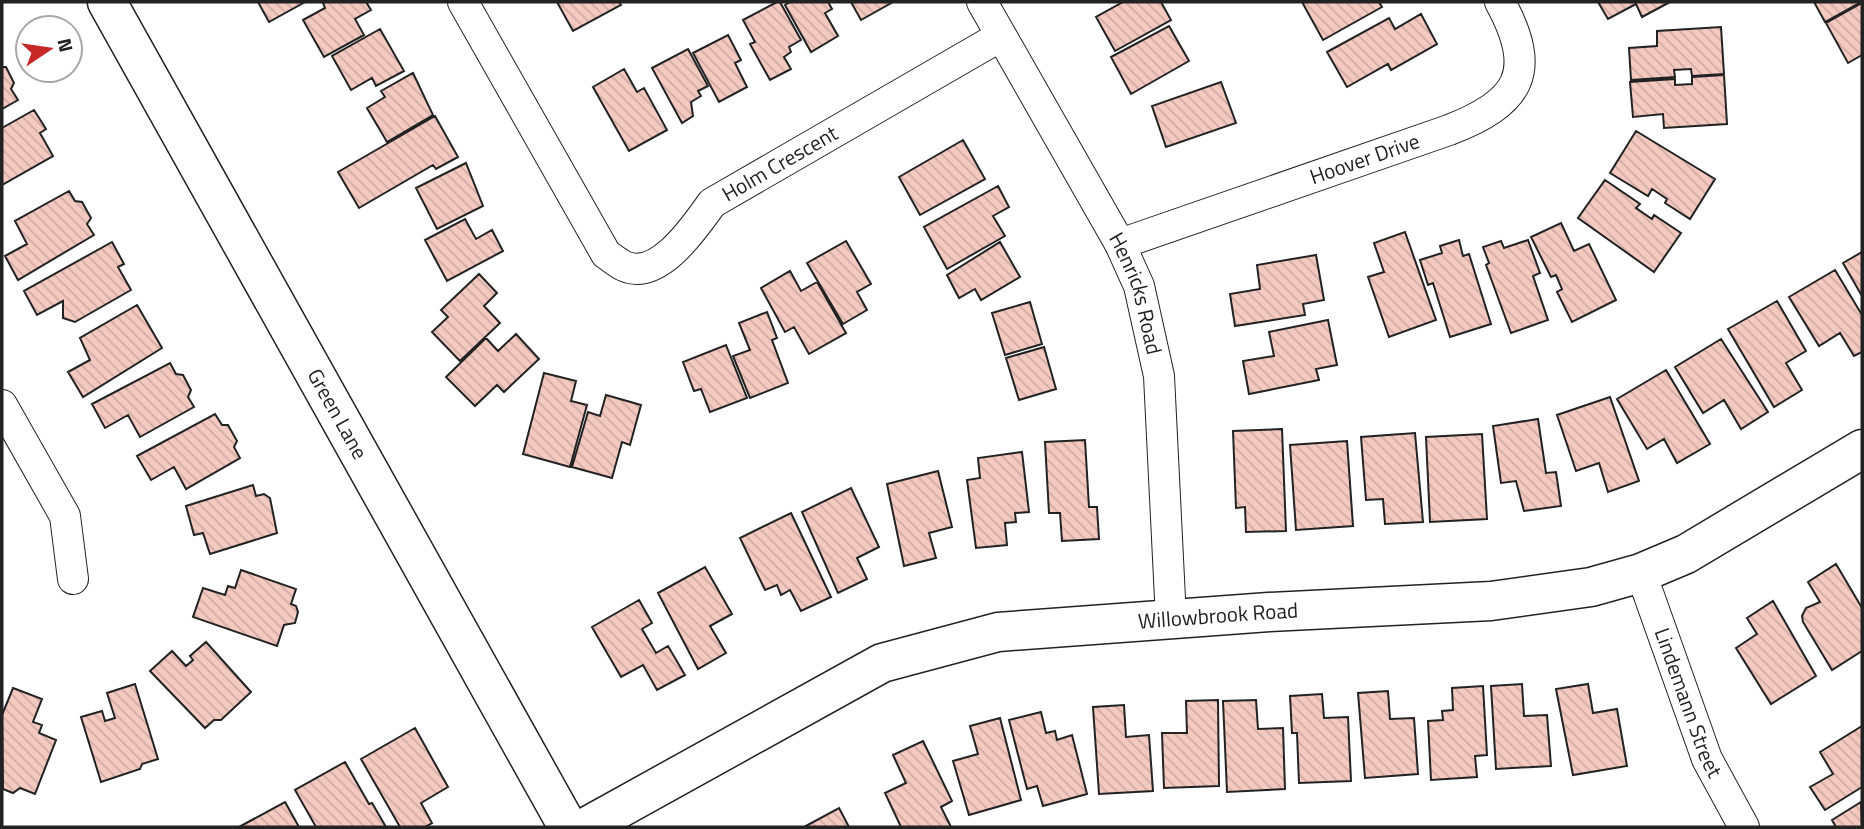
<svg xmlns="http://www.w3.org/2000/svg" width="1864" height="829" viewBox="0 0 1864 829" font-family="'Titillium Web',sans-serif">
<style>
.building{fill:url(#building-back-hatch);stroke:#222;stroke-width:2}
.lines{fill:none;stroke-linecap:round;stroke-linejoin:round}
.street-casing{stroke:#222;stroke-width:32}
.secondary-casing{stroke:#222;stroke-width:41}
.street{stroke:#fff;stroke-width:30}
.secondary{stroke:#fff;stroke-width:38}
.labels{text-anchor:middle;stroke-width:5;stroke-linejoin:round;paint-order:stroke}
.street-label{font-size:21px;fill:#222;stroke:#fff}
</style>
<defs>
<pattern id="building-back-hatch" width="6" height="6" patternUnits="userSpaceOnUse" patternTransform="scale(1.75)"><rect width="6" height="6" fill="#f3c9c0"/><path d="M-1 5l2 2M0 0l6 6M5-1l2 2" fill="none" stroke="#d0aca5"/></pattern>
</defs>
<rect width="100%" height="100%" fill="#fff"/>
<path class="building" d="M258,2H305L269,22Z
M326,2H366L371,10L355,19L364,35L324,57L303,20L325,8L323,3Z
M557,2H619L621,5L573,31Z
M777,2H780L801,40L789,47L791,52L784,57L791,69L770,80L750,44L755,42L743,20Z
M790,2H828L832,9L825,13L838,36L811,52L785,5Z
M851,2H893L861,20Z
M1123,2H1161L1171,20L1115,51L1096,17Z
M1302,2H1379L1382,7L1323,40Z
M1598,2H1670L1642,17L1636,4L1608,19Z
M1814,2H1861L1825,22Z
M1862,3V55L1848,63L1826,23Z
M1421,14L1437,44L1391,70L1388,64L1347,87L1327,52L1389,18L1395,29Z
M1169,26L1189,61L1131,94L1111,57Z
M1721,27L1724,74L1692,76L1691,69L1674,70L1675,77L1631,80L1629,48L1657,46V31Z
M380,29L404,71L376,86L372,78L351,90L332,56Z
M728,35L741,60L735,63L747,87L719,102L693,53Z
M688,49L708,86L698,91L701,96L691,102L693,116L682,123L652,68Z
M2,67H6L14,83L11,89L18,100L2,109Z
M624,69L637,92L644,88L667,130L629,151L593,87Z
M413,73L433,115L387,142L367,108L385,97L381,91Z
M1724,75L1727,124L1664,128L1663,114L1633,117L1630,82L1675,79V85L1692,84V77Z
M1221,82L1236,123L1166,147L1152,106Z
M34,110L46,129L40,133L53,156L2,185V128Z
M435,116L458,157L436,169L433,165L359,208L338,172Z
M1636,131L1715,179L1690,219L1665,203L1667,199L1652,189L1648,196L1610,173Z
M963,140L985,179L920,215L899,177Z
M466,163L483,206L437,229L416,188Z
M1605,180L1640,204L1636,208L1652,219L1654,215L1681,233L1654,272L1578,218Z
M998,186L1009,207L993,216L1005,236L947,269L924,227Z
M69,191L75,201L82,202L91,218L87,224L94,235L18,280L5,256L27,244L15,221Z
M465,219L476,239L492,230L503,251L447,281L425,240Z
M1561,223L1574,251L1589,244L1616,300L1572,322L1557,292L1562,289L1556,275L1551,277L1531,237Z
M1405,232L1436,320L1389,337L1368,277L1384,272L1374,243Z
M1459,240L1463,256L1469,254L1491,324L1450,337L1433,283L1428,285L1420,260L1442,253L1440,246Z
M1528,240L1540,273L1533,276L1548,320L1511,333L1486,265L1489,263L1483,247L1501,241L1504,248Z
M846,241L871,284L857,292L867,310L843,324L807,263Z
M112,242L124,264L118,267L131,290L75,322L63,318V301L37,315L24,291Z
M1000,242L1020,277L981,300L975,289L959,298L947,275Z
M1862,252V296L1843,263Z
M1316,255L1324,300L1303,304L1305,315L1235,326L1230,294L1260,289L1257,265Z
M1835,270L1862,315V352L1854,356L1840,333L1819,346L1789,297Z
M790,271L801,291L817,282L846,333L809,354L794,327L785,332L761,288Z
M479,274L497,293L484,306L500,323L460,361L432,332L448,317L441,310Z
M1777,301L1806,351L1786,363L1802,390L1774,407L1728,329Z
M1030,302L1042,344L1005,355L992,313Z
M137,305L162,348L83,397L68,372L90,360L80,338Z
M767,312L777,338L772,340L788,383L750,398L733,356L750,350L739,323Z
M1328,320L1337,365L1316,369L1319,380L1249,394L1243,361L1274,356L1269,332Z
M516,334L539,359L504,392L497,385L475,406L446,377L486,338L498,351Z
M1721,339L1768,412L1741,429L1724,400L1703,413L1675,367Z
M726,345L747,398L710,412L701,389L694,391L683,362Z
M1044,347L1056,389L1019,400L1006,358Z
M170,363L176,374L183,375L191,390L188,397L194,407L140,437L128,415L105,428L92,404Z
M1666,370L1710,444L1677,463L1664,439L1647,449L1617,399Z
M544,373L576,381L571,401L587,405L570,467L523,454Z
M606,395L641,405L630,445L622,442L612,478L572,467L588,412L600,416Z
M1610,397L1639,481L1608,492L1599,463L1576,471L1557,415Z
M215,414L222,425H228L237,441L234,447L240,458L186,489L174,467L151,480L137,456Z
M1538,419L1546,473L1556,472L1561,506L1524,511L1516,481L1501,483L1493,426Z
M1282,429L1286,531L1246,532L1245,507L1236,508L1233,431Z
M1415,433L1423,522L1385,524L1383,499L1366,500L1361,437Z
M1482,434L1487,519L1430,522L1426,437Z
M1085,440L1089,507H1097L1099,539L1062,541L1060,513H1049L1045,442Z
M1347,441L1353,526L1296,530L1290,445Z
M1022,452L1029,512L1015,513L1016,522L1005,523L1007,545L976,548L967,480L980,478L978,458Z
M938,471L952,527L929,533L936,558L904,566L887,484Z
M253,485L256,496L264,494L270,498L277,533L210,554L203,533L194,535L186,506Z
M851,488L879,547L857,558L867,579L838,593L802,512Z
M791,513L831,597L801,611L790,590L781,595L777,585L765,590L740,538Z
M1836,564L1862,608V651L1832,670L1803,622L1802,616L1806,608L1820,602L1808,582Z
M705,567L732,614L710,626L726,653L698,669L658,593Z
M241,570L296,589L291,604L296,606L298,612L295,623L284,625L277,646L193,617L203,588L225,595L228,586L235,588Z
M639,600L652,623L642,629L656,653L668,646L685,675L657,690L643,665L621,677L592,627Z
M1773,601L1816,676L1771,704L1736,648L1757,634L1747,618Z
M206,642L251,692L221,720H214L205,728L150,671L172,651L186,666L193,660L190,656Z
M135,684L158,759L142,764L140,769L101,782L81,717L102,711L105,721L115,718L107,693Z
M1522,684L1524,716L1547,715L1551,766L1496,769L1491,686Z
M1588,684L1593,713L1617,709L1627,766L1573,775L1556,689Z
M1483,686L1487,755L1475,756L1477,777L1431,780L1428,721L1443,720L1442,711L1453,710L1452,688Z
M13,688L42,699L33,722L42,725L39,733L56,740L35,794L20,788L13,793L3,789L2,715Z
M1388,691L1390,719L1414,718L1418,774L1365,778L1358,693Z
M1322,694L1324,718L1348,717L1351,781L1299,783L1297,733H1292L1290,696Z
M1218,700L1219,786L1164,788L1162,733H1187L1186,701Z
M1256,700L1258,729L1283,728L1285,789L1227,792L1223,701Z
M1124,705L1126,737L1149,735L1153,791L1099,794L1093,707Z
M1041,712L1046,733L1055,731L1057,740L1072,735L1087,794L1043,806L1037,786L1027,789L1009,720Z
M1000,718L1021,800L969,815L953,761L978,754L970,726Z
M1862,726V787L1825,810L1810,787L1833,774L1820,752Z
M415,728L448,787L421,803L432,823L425,827H400L361,759Z
M923,741L952,801L941,807L951,827H901L885,793L906,783L893,755Z
M345,762L369,804L372,803L386,827H316L295,790Z
M285,802L299,827H239Z
M1861,802L1862,827H1836L1832,820Z
M839,808L849,827H804Z"/>
<g class="lines">
<defs>
<g id="street">
<path id="s1" d="M463,2L606,254C612,258 618,263 624,266C659,282 696,225 712,203L1001,36"/>
<path id="s2" d="M982,2L1120,244L1139,286L1159,376L1171,619"/>
<path id="s3" d="M1120,244L1449,130C1519,103 1539,73 1500,2"/>
<path d="M2,405L65,516L73,579"/>
<path id="s4" d="M1641,573L1707,759L1744,827"/>
</g>
<g id="secondary">
<path id="s5" d="M107,2L568,827"/>
<path id="s6" d="M586,827L882,663L998,632L1269,612L1491,601L1591,587L1641,573L1686,554L1862,449"/>
</g>
</defs>
<use href="#street" class="street-casing"/>
<use href="#secondary" class="secondary-casing"/>
<use href="#street" class="street"/>
<use href="#secondary" class="secondary"/>
</g>
<g class="labels">
<g class="street-label">
<text dy="7" stroke="none"><textPath href="#s3" startOffset="259">Hoover Drive</textPath></text>
<text dy="7" stroke="none"><textPath href="#s1" startOffset="506">Holm Crescent</textPath></text>
<text dy="7" stroke="none"><textPath href="#s2" startOffset="331">Henricks Road</textPath></text>
<text dy="7" stroke="none"><textPath href="#s5" startOffset="472">Green Lane</textPath></text>
<text dy="7" stroke="none"><textPath href="#s6" startOffset="679">Willowbrook Road</textPath></text>
<text dy="7" stroke="none"><textPath href="#s4" startOffset="138">Lindemann Street</textPath></text>
</g>
</g>
<rect width="1864" height="829" fill="none" stroke="#222222" stroke-width="7"/>
<g transform="translate(49 49) rotate(77)"><circle r="33" fill="#ffffff" stroke="#a7a7a7" stroke-width="2"/>
<path d="M0-5L12 26L0 18L-12 26Z" fill="#c62828"/>
<text y="-10" font-size="19" font-weight="bold" text-anchor="middle" fill="#222222">N</text>
</g>
</svg>
